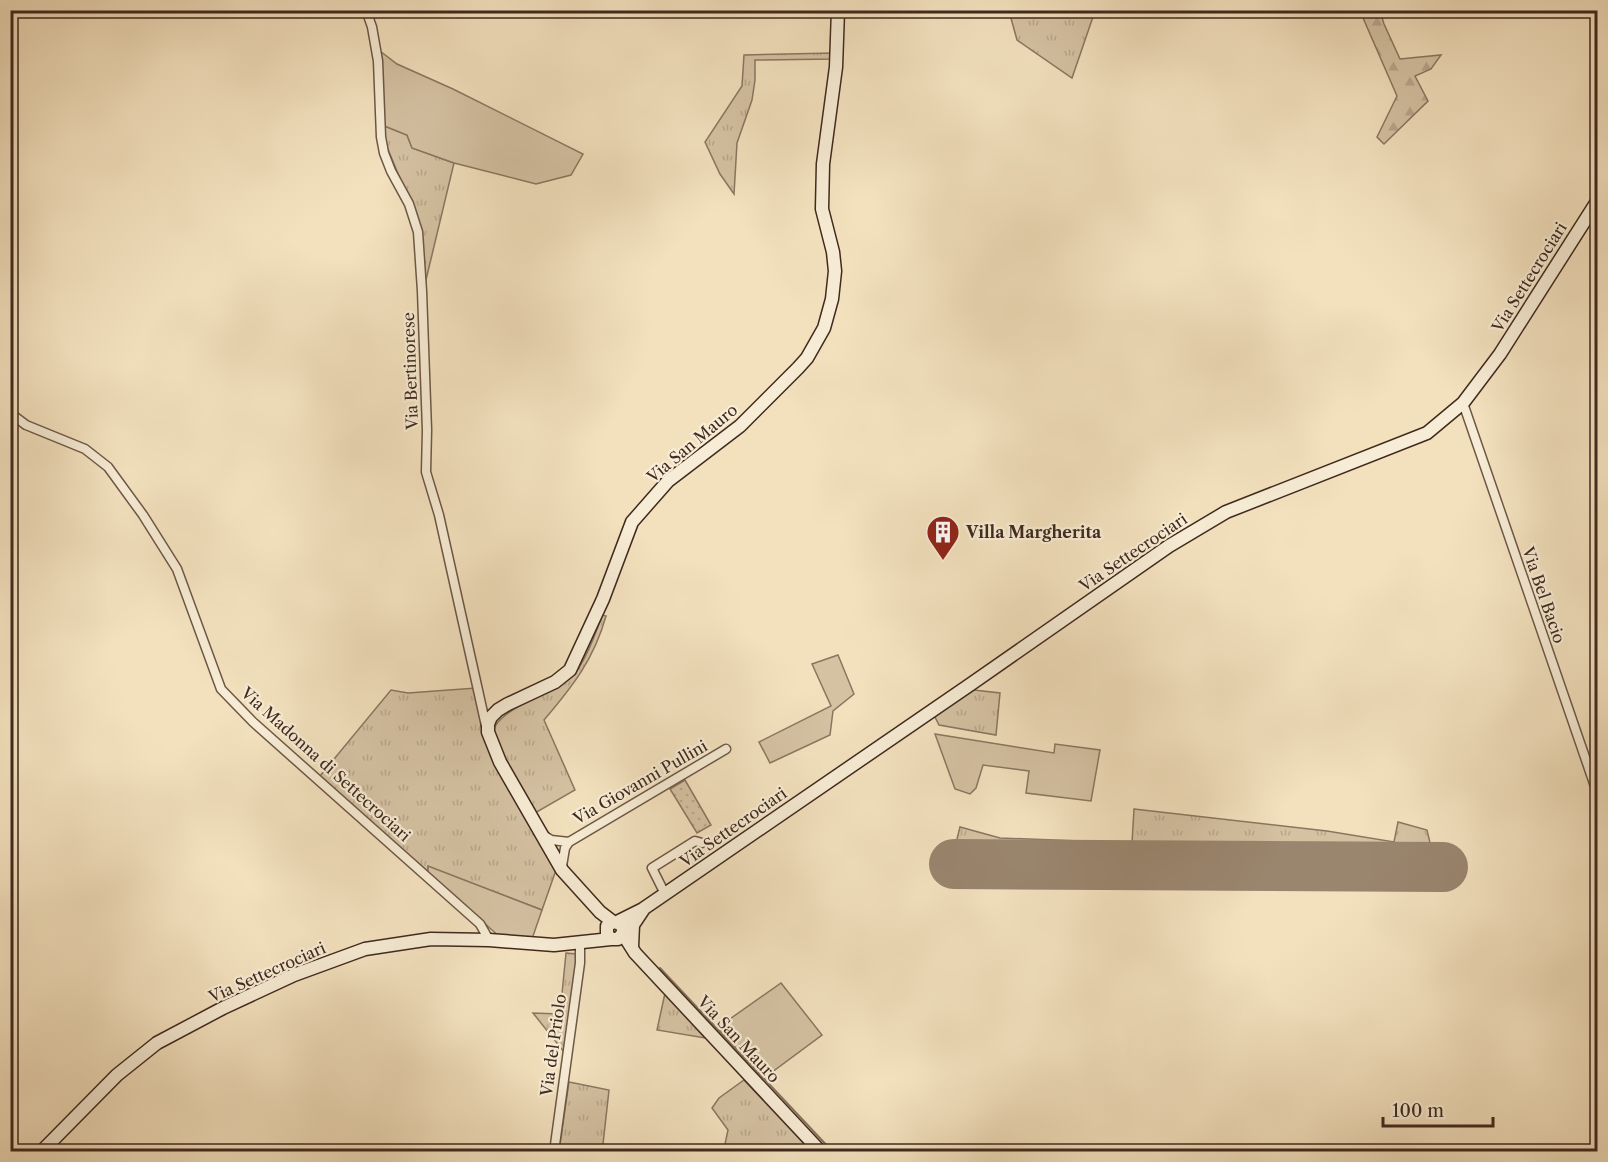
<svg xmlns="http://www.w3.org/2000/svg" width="1608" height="1162" viewBox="0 0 1608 1162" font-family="'Libre Caslon Text',serif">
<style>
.grass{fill:url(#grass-tufts);stroke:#8a7660;stroke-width:1.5}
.forest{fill:url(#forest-firs);stroke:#8a7660;stroke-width:1.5}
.park{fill:url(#park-dots);stroke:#8a7660;stroke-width:1.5}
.garden{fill:#d5c2a3;stroke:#8a7660;stroke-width:1.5}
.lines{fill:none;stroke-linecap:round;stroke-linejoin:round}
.stream{stroke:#87725e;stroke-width:2}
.runway{stroke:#9a856e;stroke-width:50}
.minor-casing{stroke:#6d5746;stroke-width:11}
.secondary-casing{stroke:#40291e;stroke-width:15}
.minor{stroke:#f7ecd5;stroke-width:8}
.secondary{stroke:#f7ecd5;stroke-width:12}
.labels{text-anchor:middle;stroke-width:4.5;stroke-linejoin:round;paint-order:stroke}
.street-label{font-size:16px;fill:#40291e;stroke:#f7ecd5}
.poi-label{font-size:16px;font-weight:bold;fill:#40291e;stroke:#f7ecd5;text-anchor:start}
</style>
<defs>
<pattern id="grass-tufts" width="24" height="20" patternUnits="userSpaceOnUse" patternTransform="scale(1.5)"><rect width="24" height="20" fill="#d5c2a3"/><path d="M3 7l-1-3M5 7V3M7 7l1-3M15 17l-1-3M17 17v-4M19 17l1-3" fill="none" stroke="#b8a78c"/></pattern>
<pattern id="forest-firs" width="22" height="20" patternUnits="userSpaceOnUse" patternTransform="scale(1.5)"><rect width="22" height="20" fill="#d5c2a3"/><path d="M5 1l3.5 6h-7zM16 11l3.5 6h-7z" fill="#b8a78c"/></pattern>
<pattern id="park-dots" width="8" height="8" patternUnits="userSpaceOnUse" patternTransform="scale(1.5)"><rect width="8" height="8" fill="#d5c2a3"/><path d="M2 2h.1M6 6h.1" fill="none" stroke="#b8a78c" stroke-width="1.8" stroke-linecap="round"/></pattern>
</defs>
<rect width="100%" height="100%" fill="#f3e1be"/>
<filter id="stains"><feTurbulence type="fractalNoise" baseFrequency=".00333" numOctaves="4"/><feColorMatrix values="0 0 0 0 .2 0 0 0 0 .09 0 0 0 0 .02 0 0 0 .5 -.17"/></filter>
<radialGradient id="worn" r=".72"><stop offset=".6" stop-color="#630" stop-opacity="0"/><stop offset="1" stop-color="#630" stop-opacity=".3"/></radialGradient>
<path class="grass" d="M1009,11H1095L1072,78L1017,40Z
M834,53V59L755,60V80L752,100L737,143L734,194L720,174L705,142L742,86L744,55Z
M382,125L407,135L412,148L454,163L425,284L421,229L382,135Z
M602,615L606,616C594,659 573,686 544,720L575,790L535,813C524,795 495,756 493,736C490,712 551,693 568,680C583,669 596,633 602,615Z
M476,688L486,739L556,870L542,910L428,867V873L320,776L391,690L408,693Z
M974,690L1000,693L996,735L939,725L934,715Z
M1134,809L1327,831L1394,842L1398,822L1427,830L1431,847L1440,850L1443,861L1325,856L953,855L960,827L1000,838L1132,843Z
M566,953L577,954L564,1052L533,1013L560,1014Z
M665,993L705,1038L657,1030Z
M744,1080L811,1151L740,1152L724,1149L728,1130L712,1108L719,1098Z
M569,1082L609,1090L603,1144L598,1147L597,1151H559Z"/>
<path class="forest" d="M1360,11H1380L1384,24L1400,59L1441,55L1431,69L1415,76L1428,101L1384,144L1377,137L1397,96Z"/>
<path class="park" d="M685,780L711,825L697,833L670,789Z"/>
<path class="garden" d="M380,51L397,64L453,89L583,154L571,175L536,184L454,163L412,148L407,135L382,125Z
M838,655L854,694L833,711L830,735L770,763L759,742L831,706L812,664Z
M935,734L1054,753L1055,744L1100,750L1091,801L1026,793L1029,771L983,765L976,788L970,794L955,789Z
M428,866L542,910L532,939L501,938L428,873Z
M781,983L822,1035L764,1078L717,1028Z"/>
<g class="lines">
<path class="stream" d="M660,968L833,1152"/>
<path class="runway" d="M954,864L1443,867"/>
<defs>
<path id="minor" d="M366,10L372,27L378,61L381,137L384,153L391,171L409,204L418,232L422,291L427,430L426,472L439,515L486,726
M1463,403L1598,795
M10,413L26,425L85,449L108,467L143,515L177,569L221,689L253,722L480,924L489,940
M543,835L551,840L569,842L726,749
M562,866L565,848L569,842
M665,894L652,868L695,841L702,843
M554,1152L580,963V943"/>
<path id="secondary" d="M613,922L607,926V934L611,939H618L624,932L621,924L613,922L600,912L562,870L500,762L488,732V724L491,717L498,710L508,704L555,682L570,670L603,599L632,522L668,481L740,426L798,368L807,358L824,328L832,299L835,271L833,252L822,209L823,164L836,67L838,10
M617,922L643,909L971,684L1169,546L1226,512L1427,433L1463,403L1500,354L1598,200
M623,934L635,953L821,1152
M632,947L633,925L643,910
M41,1152L117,1075L157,1043L223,1008L294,975L365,949L431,939L489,940L554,945L611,939"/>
</defs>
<use href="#minor" class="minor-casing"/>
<use href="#secondary" class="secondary-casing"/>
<use href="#minor" class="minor"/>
<use href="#secondary" class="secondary"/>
</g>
<defs>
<symbol id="building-pin" viewBox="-11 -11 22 30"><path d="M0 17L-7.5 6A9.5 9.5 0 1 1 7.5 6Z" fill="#8f2418" stroke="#f7ecd5"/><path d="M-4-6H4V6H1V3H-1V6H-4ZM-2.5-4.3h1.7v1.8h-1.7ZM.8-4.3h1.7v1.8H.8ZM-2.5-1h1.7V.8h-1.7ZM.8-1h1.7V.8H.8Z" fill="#fff"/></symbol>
</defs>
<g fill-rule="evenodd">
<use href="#building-pin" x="924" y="513" width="38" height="52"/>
</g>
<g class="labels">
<g class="street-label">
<text transform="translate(1529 277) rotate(-58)" y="6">Via Settecrociari</text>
<text transform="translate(410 371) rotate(-92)" y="6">Via Bertinorese</text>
<text transform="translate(692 443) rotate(-40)" y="6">Via San Mauro</text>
<text transform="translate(1133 552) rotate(-34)" y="6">Via Settecrociari</text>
<text transform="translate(1544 595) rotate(71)" y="6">Via Bel Bacio</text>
<text transform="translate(326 764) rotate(42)" y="6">Via Madonna di Settecrociari</text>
<text transform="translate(640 782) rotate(-30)" y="6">Via Giovanni Pullini</text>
<text transform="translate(733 827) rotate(-35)" y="6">Via Settecrociari</text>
<text transform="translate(267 972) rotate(-24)" y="6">Via Settecrociari</text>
<text transform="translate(739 1039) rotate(47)" y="6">Via San Mauro</text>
<text transform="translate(553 1045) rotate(-82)" y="6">Via del Priolo</text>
</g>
<g class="poi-label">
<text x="966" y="538">Villa Margherita</text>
</g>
</g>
<rect width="1608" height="1162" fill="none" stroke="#f3e1be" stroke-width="36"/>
<rect x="12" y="12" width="1584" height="1138" fill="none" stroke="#40291e" stroke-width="3"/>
<rect x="18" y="18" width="1572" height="1126" fill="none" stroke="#40291e" stroke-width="1.5"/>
<path d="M1383 1117v9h110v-9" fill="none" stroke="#40291e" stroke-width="3"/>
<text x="1392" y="1117" font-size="18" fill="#40291e" stroke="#f7ecd5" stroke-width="4.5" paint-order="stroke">100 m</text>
<rect width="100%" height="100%" filter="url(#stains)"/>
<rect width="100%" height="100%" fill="url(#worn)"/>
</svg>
